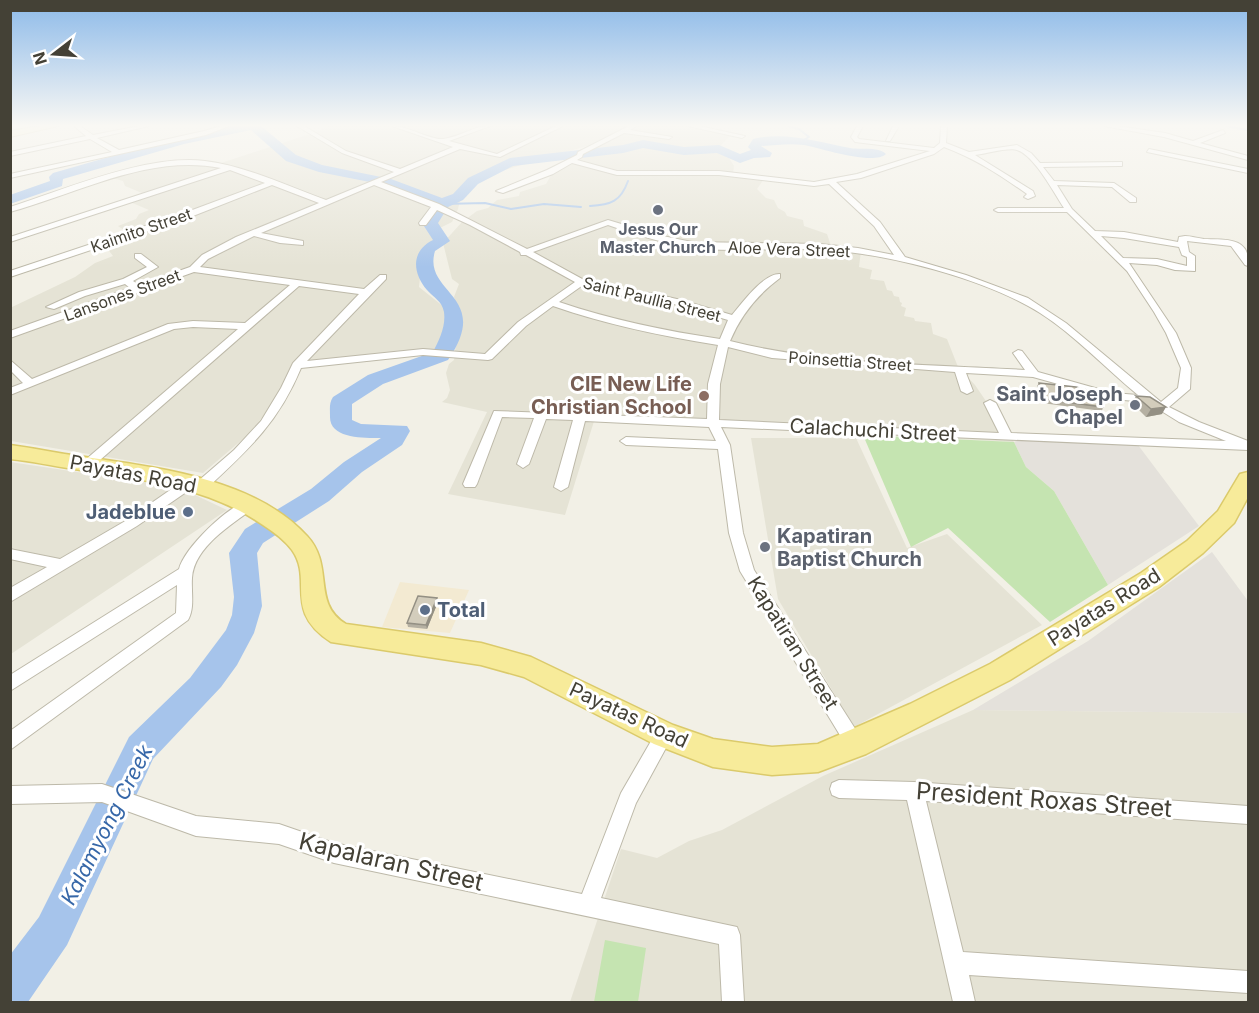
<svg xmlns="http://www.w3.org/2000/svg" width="1259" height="1013" viewBox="0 0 1259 1013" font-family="Inter,sans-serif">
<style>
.residential{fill:#e5e3d5}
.commercial{fill:#f3ead2}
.industrial{fill:#e4e1db}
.green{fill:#c5e4b1}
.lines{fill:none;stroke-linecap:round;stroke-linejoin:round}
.stream{stroke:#a6c4eb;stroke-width:2}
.river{fill:#a6c4eb;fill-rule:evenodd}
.street-casing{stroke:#bdb9a9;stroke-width:2}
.secondary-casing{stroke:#cfc898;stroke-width:2}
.primary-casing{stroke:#dbca6b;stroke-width:3}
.street{fill:#fff;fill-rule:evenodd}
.secondary{fill:#fbf6c7;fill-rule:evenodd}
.primary{fill:#f7eb9a;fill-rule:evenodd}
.wall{fill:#b5b0a2}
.shaded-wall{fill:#949084}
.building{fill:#d3cdbc;stroke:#949084;stroke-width:1.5}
.worship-dot{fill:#6b7280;stroke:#fff;stroke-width:2}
.education-dot{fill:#8d6e63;stroke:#fff;stroke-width:2}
.service-dot{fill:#5c6f8a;stroke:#fff;stroke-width:2}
.labels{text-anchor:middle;stroke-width:6;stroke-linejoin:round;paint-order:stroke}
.far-worship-label{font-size:16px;font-weight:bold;fill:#5b616d;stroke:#fff}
.far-street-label{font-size:16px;fill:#444136;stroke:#fff}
.education-label{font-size:20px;font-weight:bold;fill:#785e54;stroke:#fff;text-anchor:end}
.worship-label{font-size:20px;font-weight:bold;fill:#5b616d;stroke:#fff;text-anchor:end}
.street-label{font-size:20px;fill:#444136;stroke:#fff}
.service-label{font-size:20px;font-weight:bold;fill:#4e5e75;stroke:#fff;text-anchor:end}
.water-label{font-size:21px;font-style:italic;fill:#3667a8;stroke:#fff}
.near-street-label{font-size:24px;fill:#444136;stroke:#fff}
</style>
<rect width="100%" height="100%" fill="#f2f0e6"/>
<path class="residential" d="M327,126H628L587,146L481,177L461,196L458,209L452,222L430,233L437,241L424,251L422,259L419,287L449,311L436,354L291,368L277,398L250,433L203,473L11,441L10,308L75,277L95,263L113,256L100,239L124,230L118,226L136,219L139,214L149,210L130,202L142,193L125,186L123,181L112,178L146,167L218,164L319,131Z
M637,126H685L731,135L721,145L734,166L733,174L764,179L757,189L766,198L774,200L778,208L785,212L787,216L803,220L804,226L827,234L831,246L861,251L859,267L872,270L870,279L884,281L887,290L892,291L894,296L899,297L900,302L902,303L901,306L906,308L904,316L914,318L915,321L931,323L933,334L947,339L958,367L975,385L1014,442L595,418L565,515L448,494L487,412L442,402L447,398L450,390L446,373L449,364L454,360L459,319L454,297L459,284L452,279L443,243L462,222L477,211L488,208L497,200L519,196L520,192L546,184L555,168Z
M751,438H856L907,548L947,534L1042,625L854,727L778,599Z
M10,462L178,487L227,510L11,654Z
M973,710L1248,713V1002H570L621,849L657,858L689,841L722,830L823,776Z"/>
<path class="commercial" d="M400,582L469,590L450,633L382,627Z"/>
<path class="industrial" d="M1021,439L1138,445L1199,526L1108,585L1054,491L1026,467L1014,442Z
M1212,552L1248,601V713L973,710L1088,641Z"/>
<path class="green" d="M863,435L1014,442L1026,467L1054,491L1108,585L1050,622L948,528L911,547Z
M605,940L646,948L638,1002H594Z"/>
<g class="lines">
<path class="stream" d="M788,126L799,129L809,137L802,141
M1226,126L1248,130
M442,204L485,203L511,209L544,204L581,207
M590,206C611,205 621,201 628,181"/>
<path class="river" d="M233,126H261L296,155L322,165L391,179L442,198L453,194L468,178L510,158L623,145L643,140L684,147L719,145L740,154L751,150L748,147L753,139C785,131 818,142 850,148C861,150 878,146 886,154C873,166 821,148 804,145C790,143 775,145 761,146L772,153L770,157L754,158L740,163L717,153L684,155L643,148L623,153L513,166L478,184L463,200L448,207L438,223L450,241L435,251C422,294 493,295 448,360L383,384L352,404V420L361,424L407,426L410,431L402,445L362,472L329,501L263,543L257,553L262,606L254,633L237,665L221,687L153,759L67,945L28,1002H10V955L39,917L129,737L190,678L226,630L232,615L234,597L229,553L245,529L311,489L344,462L381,438C364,438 329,439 330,416C330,409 329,403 333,397L368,375L433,352C439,340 446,327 444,312C442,301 434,298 427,290C412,272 411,251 433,240L422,223L434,206L380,184L319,172L286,161L251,130L184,144L63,179L62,186L10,204V195L50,181L49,177L53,173L175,138Z"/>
<defs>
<path id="street" d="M74,126H80L93,135L139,126H149L97,138L119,150L204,131L221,126H229L206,135L10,178V174L112,152L90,139L10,156V152L86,136Z
M297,126H304L346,151L400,169L453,147L392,126C409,126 429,140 443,139C460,137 473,126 490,126L449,141L497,154L556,126H563L500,157L460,149L381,182L439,204L527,249L608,220L658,235L692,242L820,244L858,248L894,255L874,226L829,184L814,186L719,175H617L572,163L553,174L503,193L496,191L547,170L577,155L578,152L629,126H636L630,130L672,137L669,139L624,133L583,154L582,157L577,160L617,171H719L814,182L857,174L930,151L855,142L851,137L857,126H863L857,137L859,139L934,148L940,143L941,126H947L946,143L969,152L1017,145L1031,153L1040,163L1122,162V166H1119L1043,167L1054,181L1114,183L1136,198V202H1130L1112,187L1057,185L1072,209L1095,231L1124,232L1178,242L1179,237L1185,236C1191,236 1197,238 1204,239C1224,240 1251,236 1248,266L1245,265L1231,246L1187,241L1189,252L1195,256V271L1175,270L1157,265L1129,263L1176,333L1191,368L1190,389L1169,407L1199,422L1248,441V450L721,427L730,445L743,533L754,570L861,738L864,744L861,750L855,752L849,750L740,571L729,533L718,449L626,445L620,441L626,437L716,441L709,427L585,421L568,487L561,491L554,487L573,420L546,419L529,464L523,468L517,464L534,418L502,417L477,484L475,487H465L463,484L494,411L707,419L708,384L718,345C662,336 607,325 553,306L526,326L492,359L488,360L423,355L301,368C278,423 249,449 206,489H196L195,486L137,526L10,602V588L47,567L10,559V549L60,559L127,520L186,479L191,478L197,482L234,450L261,421L281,388L293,363L359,294L299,286L92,467H84L82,464L84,461L238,329L193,327L174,329L10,395V388L23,383L10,370V360L32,379L168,324L193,321L245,323L290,285L194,272L10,338V331L130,288L125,284L85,296L54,309L46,307L79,292L123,279L147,267L135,258V254H141L158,267L133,281L139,285L190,267L202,255L236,237L319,203L272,185L193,216L10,277V271L187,212L265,183L230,170L10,242V237L221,168C149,154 79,193 10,212V207C66,189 147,154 205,161C246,166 287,186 326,200L394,172L342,153ZM944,147C974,158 1000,175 1027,194L1024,197L1028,199L1035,196L1033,191L975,155C985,154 1009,147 1017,150C1034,155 1054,193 1064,208H998L994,210L998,212H1067L1127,271L1154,312L1166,333L1181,368L1178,388L1161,402L1066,323L1028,298L966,275L905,257L880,222L836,182L861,178L934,154ZM374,185L431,207L419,223L420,225H426L437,210L470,225L520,252L521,255H526L575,282L518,322L485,354L423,349L307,361L386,279V275H380L364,289L200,267L208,259L254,236L280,243L303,245V241L261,233ZM608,225C639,236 672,246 705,249C744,252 784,247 823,250C887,253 986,279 1040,313C1076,336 1105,368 1138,395L1113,393L1038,372L1022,351L1018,350L1013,353L1025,370C928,364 825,365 730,341C741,315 757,295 780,278V274C764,273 742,303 732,315L681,300L651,293L630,292L584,280L533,252ZM1101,236L1124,238L1179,247L1182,255L1187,257V266L1157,259L1123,258ZM583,285L630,298L651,299L678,305L728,320L720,339C666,331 612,320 559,302ZM728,347L772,358L955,372L961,391L967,394L973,391L966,373L1033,377L1112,399L1147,402L1179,422L1226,441L1011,433L996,403L990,400L984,403L999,433L719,420L720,384Z
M688,126H699L745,136L742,138Z
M893,126H899L890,141H886Z
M1104,126H1117L1165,133L1193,141L1223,130L1225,133L1200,143L1248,156V160L1164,137Z
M1149,149L1248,169V173L1147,152Z
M249,500L256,505L254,508C231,525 194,547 192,578C191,592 195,608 188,620L10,750V731L176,613L177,585L10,691V675L179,569C185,547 228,506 249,500Z
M664,727L670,729L673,735L636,803L601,898L737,927L740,935L744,1002H722L719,944L334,863L279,844L196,836L102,802L10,804V786L102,784L196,816L279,824L334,843L582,894L621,793L658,729Z
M839,780L914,782L1248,806V824L926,801L963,952L1248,971V993L969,975L975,1002H953L907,800L839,798L832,795L830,789L832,783Z"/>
<path id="secondary" d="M40,126H58L10,137V131Z"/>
<path id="primary" d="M10,445C33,448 56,453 78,456C153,467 253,477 307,536C335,566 311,603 346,624L481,643L531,657L673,725L713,739L772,747L818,744L910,704L990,664L1141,573L1187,541L1218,511L1240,474L1248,472V497L1234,523L1203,553L1159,587L1010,680L866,754L818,772L772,775L713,767L654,744L524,677L481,665L331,642C282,610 314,581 292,550C284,539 271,530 260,523C205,486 138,479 74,469C52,466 32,461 10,459Z"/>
</defs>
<use href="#street" class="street-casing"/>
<use href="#secondary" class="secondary-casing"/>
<use href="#primary" class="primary-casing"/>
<use href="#street" class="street"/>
<use href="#secondary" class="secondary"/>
<use href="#primary" class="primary"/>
</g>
<path class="wall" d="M1039,383L1103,407L1102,411L1042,403L1037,386Z
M1136,396L1162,414L1146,417L1132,403Z
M438,602L427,629L408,627L407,623Z"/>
<path class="shaded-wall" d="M1166,407L1162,414L1146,417L1151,409Z
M437,598L438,602L427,629L426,625Z"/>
<path class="building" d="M1039,383L1076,387L1098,393L1103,407L1044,399Z
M1136,396L1150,397L1166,407L1151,409Z
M418,596L437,598L426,625L407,623Z"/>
<linearGradient id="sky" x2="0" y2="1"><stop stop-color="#8dbae9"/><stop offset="0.47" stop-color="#f9f8f4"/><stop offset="1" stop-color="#f9f8f4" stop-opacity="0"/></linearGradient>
<rect width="1259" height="267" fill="url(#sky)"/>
<g class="worship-dot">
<circle cx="658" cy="210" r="6"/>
<circle cx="1135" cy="405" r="6"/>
<circle cx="765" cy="547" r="6"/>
</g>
<circle class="education-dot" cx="704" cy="396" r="6"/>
<g class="service-dot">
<circle cx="188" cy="512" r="6"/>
<circle cx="425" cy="610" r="6"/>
</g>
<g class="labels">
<g class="far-worship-label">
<text x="658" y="235">Jesus Our<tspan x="658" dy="18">Master Church</tspan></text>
</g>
<g class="far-street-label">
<text transform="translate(141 230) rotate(-19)" y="6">Kaimito Street</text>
<text transform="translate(789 249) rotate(2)" y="6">Aloe Vera Street</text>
<text transform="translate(122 295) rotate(-20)" y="6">Lansones Street</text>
<text transform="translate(652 299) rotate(14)" y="6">Saint Paullia Street</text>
<text transform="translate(850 361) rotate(4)" y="6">Poinsettia Street</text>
</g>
<g class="education-label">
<text x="692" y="391">ClE New Life<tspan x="692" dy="23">Christian School</tspan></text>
</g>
<g class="worship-label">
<text x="1123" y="401">Saint Joseph<tspan x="1123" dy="23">Chapel</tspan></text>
<text x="777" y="543" text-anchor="start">Kapatiran<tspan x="777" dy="23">Baptist Church</tspan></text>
</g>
<g class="street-label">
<text transform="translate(873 430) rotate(3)" y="7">Calachuchi Street</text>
<text transform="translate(133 474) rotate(11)" y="7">Payatas Road</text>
<text transform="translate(1104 607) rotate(-32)" y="7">Payatas Road</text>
<text transform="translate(793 643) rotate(58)" y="7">Kapatiran Street</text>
<text transform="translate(629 715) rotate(25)" y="7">Payatas Road</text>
</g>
<g class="service-label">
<text x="176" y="519">Jadeblue</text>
<text x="437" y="617" text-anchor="start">Total</text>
</g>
<g class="water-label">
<text transform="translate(107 825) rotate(-63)" y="7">Kalamyong Creek</text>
</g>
<g class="near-street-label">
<text transform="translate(1044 800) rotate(4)" y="8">President Roxas Street</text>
<text transform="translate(391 862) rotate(13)" y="8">Kapalaran Street</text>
</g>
</g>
<rect width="1259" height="1013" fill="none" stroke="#444136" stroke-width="24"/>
<g transform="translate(54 54) rotate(253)" stroke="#ffffff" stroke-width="4.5" paint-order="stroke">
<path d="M0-4.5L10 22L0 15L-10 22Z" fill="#444136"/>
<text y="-9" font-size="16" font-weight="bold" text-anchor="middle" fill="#444136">N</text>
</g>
</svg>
